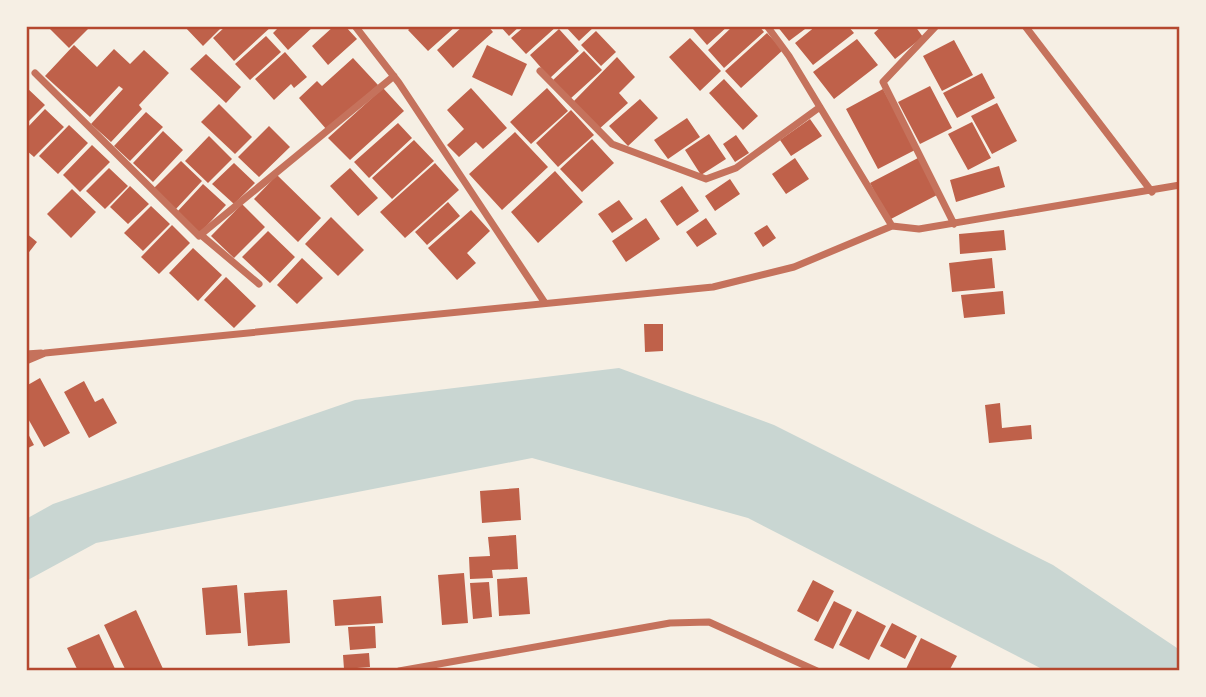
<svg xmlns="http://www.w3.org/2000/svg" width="1206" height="697" viewBox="0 0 1206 697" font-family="Overpass,sans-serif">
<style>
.water{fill:#c9d6d2}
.building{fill:#bf614a}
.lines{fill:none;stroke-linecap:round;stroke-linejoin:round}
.minor{stroke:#c5725c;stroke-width:7}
.neatline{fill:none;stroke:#b5482f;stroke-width:2.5}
</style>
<rect width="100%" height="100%" fill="#f6efe4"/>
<path class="water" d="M619,368L774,425L1053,565L1180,650V671H1046L748,518L532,458L96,543L26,581V519L53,504L355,400Z"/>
<path class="building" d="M47,26H91L69,48Z
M184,26H223L203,46Z
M226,26H272L234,61L213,38Z
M280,26H314L288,50L273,33Z
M334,26H345L357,39L328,65L312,46Z
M413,26H456L428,51L408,30Z
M463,26H488L493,32L453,68L437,50Z
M500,26H520L509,36Z
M525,26H557L526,54L511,38Z
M565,26H595L579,41Z
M696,26H728L707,45L693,29Z
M733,26H759L764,32L724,68L708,50Z
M777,26H809L789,41Z
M816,26H848L854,33L813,65L795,43Z
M882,26H915L923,37L895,59L874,33Z
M559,29L579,51L550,78L530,55Z
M596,31L616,52L601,66L581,45Z
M767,33L783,50L741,88L725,71Z
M266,36L281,52L250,80L235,64Z
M690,38L721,71L700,91L669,57Z
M857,39L878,65L834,99L813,72Z
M954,40L973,75L942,91L923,56Z
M74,45L97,67L114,49L130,64L144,50L169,73L139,105L142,109L111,142L91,124L123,89L119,86L90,117L45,76Z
M487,45L527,64L512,96L472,77Z
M584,51L602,70L570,99L553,80Z
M285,52L307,77L294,88L291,84L274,100L255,79Z
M206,54L241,87L226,103L190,69Z
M617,57L635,77L619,93L628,103L598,130L573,102Z
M353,58L378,85L327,130L299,98L317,81L322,86Z
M982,73L995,98L957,118L943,93Z
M724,79L758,116L743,130L709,93Z
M930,86L952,128L920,144L898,102Z
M26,87L45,105L26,124Z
M383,88L404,111L350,160L328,138Z
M471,88L507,128L483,149L476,142L459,157L447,145L464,129L447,110Z
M547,88L568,111L531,144L510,122Z
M883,89L915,150L878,169L846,109Z
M640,99L658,118L628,146L609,126Z
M997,103L1017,141L992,154L971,116Z
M219,104L252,137L235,154L201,122Z
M45,109L64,127L34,157L26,150V129Z
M571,110L594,135L558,167L536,143Z
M146,112L163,127L130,161L114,146Z
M687,118L700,137L668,159L654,140Z
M810,119L822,136L791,156L780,140Z
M972,122L991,158L968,170L948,134Z
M398,123L412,138L369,178L354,162Z
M69,125L88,143L58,174L39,156Z
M269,126L290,147L259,177L238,157Z
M163,131L183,150L153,182L133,163Z
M515,132L548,167L502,210L469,174Z
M709,134L726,159L701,175L685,150Z
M736,135L749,153L735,162L723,144Z
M209,136L232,159L208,183L185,161Z
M592,139L614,163L582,192L560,169Z
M414,140L434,161L392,199L372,178Z
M92,145L110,162L80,192L63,175Z
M795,158L809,179L786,194L772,174Z
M918,158L937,195L889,220L870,183Z
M181,161L202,181L175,210L153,189Z
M234,163L255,183L234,204L212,184Z
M435,163L459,190L405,238L380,212Z
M999,166L1005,187L956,202L950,180Z
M109,168L128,186L105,209L86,191Z
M350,168L378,198L358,216L330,186Z
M555,171L583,202L538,243L511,212Z
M277,175L321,218L298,242L254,199Z
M730,179L740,194L715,211L705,196Z
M203,184L226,205L199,234L176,213Z
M130,186L149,204L128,224L110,207Z
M682,186L699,211L677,226L660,201Z
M72,189L96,212L71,238L47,214Z
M619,200L633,219L612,233L598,214Z
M448,202L460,216L427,245L415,232Z
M242,204L265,227L234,258L211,236Z
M151,206L170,224L143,251L124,233Z
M471,210L490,231L467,253L476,263L457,280L428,248Z
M331,217L364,250L338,276L305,244Z
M646,218L660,239L626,262L612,241Z
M706,218L717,234L697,247L686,232Z
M172,225L190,243L159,274L141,257Z
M767,225L776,238L763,247L754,233Z
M1004,230L1006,250L960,254L959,234Z
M268,231L295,257L270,283L242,257Z
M26,233L37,242L26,256Z
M193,248L222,275L198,301L169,273Z
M302,258L323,278L297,304L277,285Z
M992,258L995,288L952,292L949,263Z
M226,277L256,306L234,328L204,300Z
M1003,291L1005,314L964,318L961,295Z
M644,324H663V351L645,352Z
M40,378L70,433L44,447L26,415V386Z
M84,381L95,402L103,398L117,423L89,438L64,392Z
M1000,403L1002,428L1031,425L1032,439L989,443L985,405Z
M26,430L34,445L26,449Z
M519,488L521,520L482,523L480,491Z
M516,535L518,569L492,570L493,578L470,579L469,557L490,556L488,537Z
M464,573L468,623L442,625L438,575Z
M527,577L530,614L499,616L497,579Z
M813,580L834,591L818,622L797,611Z
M489,582L492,617L473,619L470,583Z
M237,585L241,633L206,635L202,588Z
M287,590L290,643L248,646L244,593Z
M381,596L383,623L335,626L333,600Z
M834,601L852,610L833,649L814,640Z
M136,610L164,671H126L104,625Z
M857,611L886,626L869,660L839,645Z
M892,623L917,636L905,659L880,646Z
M375,626L376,648L350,650L348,627Z
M99,634L116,671H78L67,648Z
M921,638L957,656L949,671H905Z
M369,653L370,667L344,669L343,655Z"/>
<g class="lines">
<path class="minor" d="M355,26L399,83L545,303
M767,26L789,56L892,226L919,229L1180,185
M936,26L883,82L954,224
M1025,26L1152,192
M540,71L612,144L706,179L736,168L820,107
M35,73L199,236L394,76
M201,235L259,284
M26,354L41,353
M26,361L45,353L713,287L794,267L892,226
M399,671L670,623L709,622L817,671"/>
</g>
<rect width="1206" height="697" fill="none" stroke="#f6efe4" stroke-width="56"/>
<rect x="28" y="28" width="1150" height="641" class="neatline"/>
</svg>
